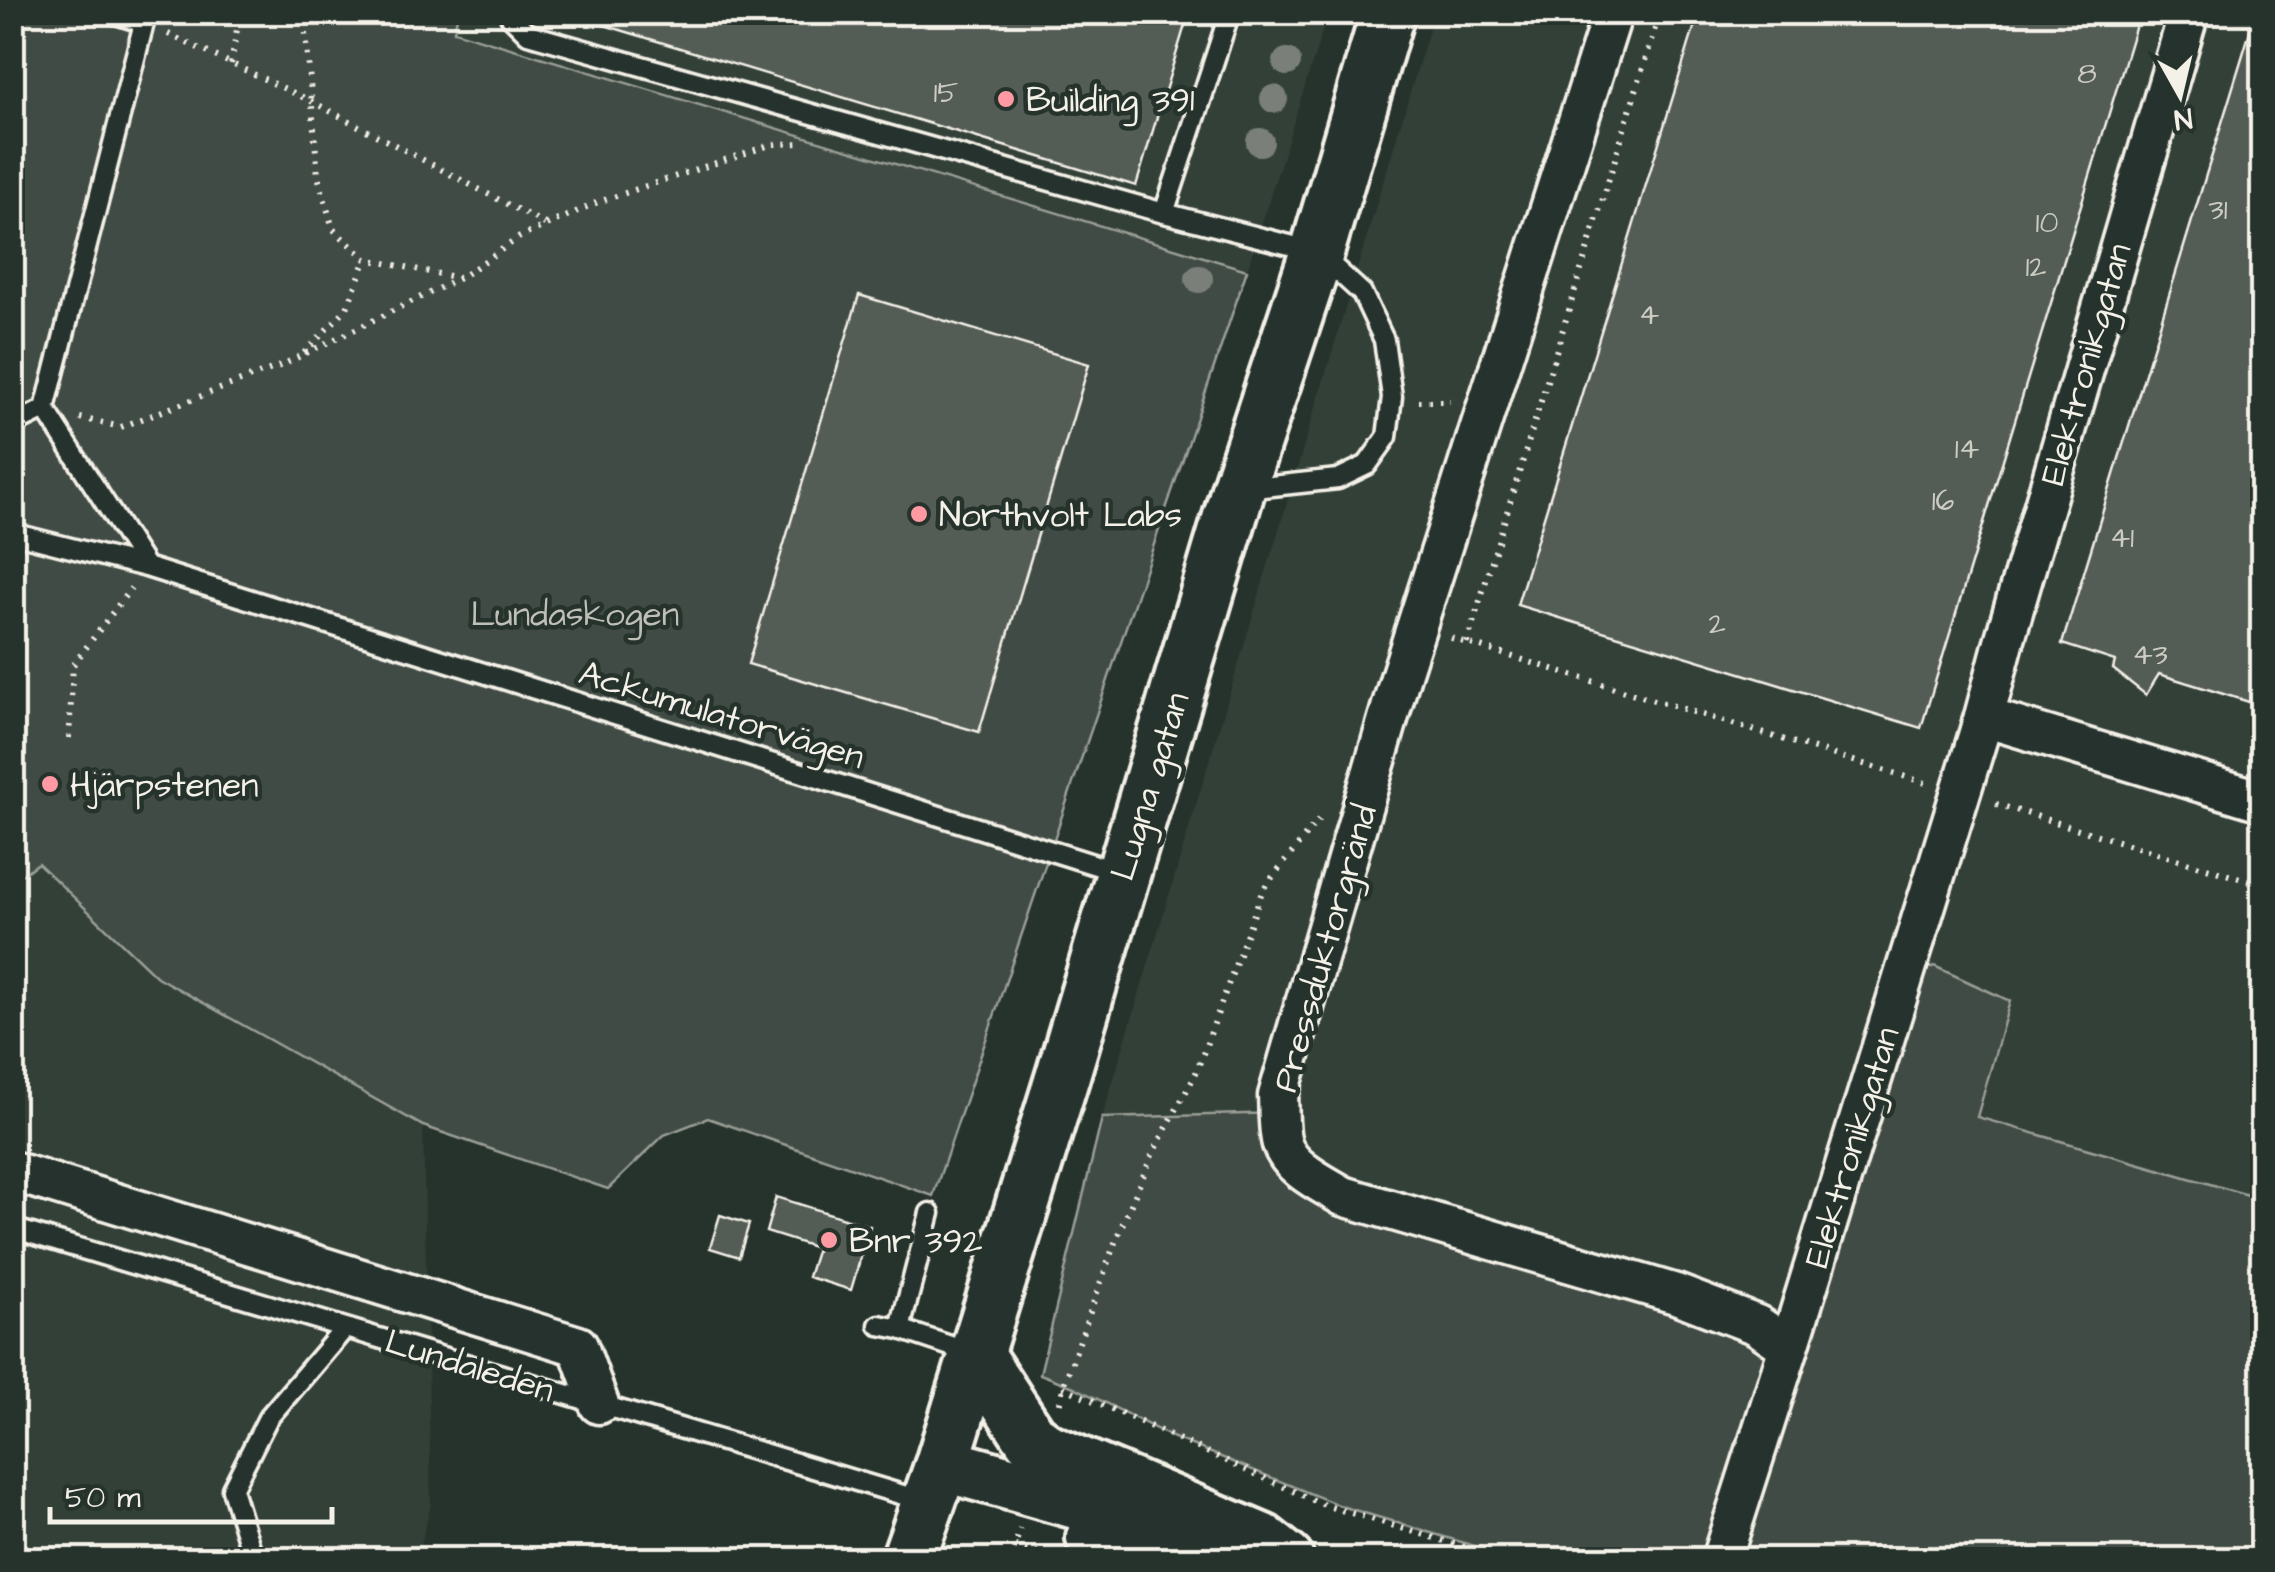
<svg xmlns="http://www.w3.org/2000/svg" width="2275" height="1572" viewBox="0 0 2275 1572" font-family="'Architects Daughter',sans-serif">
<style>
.built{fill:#333f39}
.green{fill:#414b45;stroke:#9a9e96;stroke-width:2.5}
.building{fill:#525c55;stroke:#f4f1e8;stroke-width:2.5}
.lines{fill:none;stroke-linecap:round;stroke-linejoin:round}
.lane-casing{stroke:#f4f1e8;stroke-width:25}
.street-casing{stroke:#f4f1e8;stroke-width:45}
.secondary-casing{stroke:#f4f1e8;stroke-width:60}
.path{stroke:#f4f1e8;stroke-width:6;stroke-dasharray:2.5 8;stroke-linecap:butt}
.lane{stroke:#26332d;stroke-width:18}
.street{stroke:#26332d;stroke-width:38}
.secondary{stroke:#26332d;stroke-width:52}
.tree{fill:#7a8079}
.poi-dot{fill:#ff9aa2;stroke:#26332d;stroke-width:4}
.labels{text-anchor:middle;stroke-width:9;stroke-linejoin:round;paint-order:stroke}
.number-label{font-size:30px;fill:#ccccc3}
.poi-label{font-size:35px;fill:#f4f1e8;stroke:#26332d;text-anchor:start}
.street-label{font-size:35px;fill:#f4f1e8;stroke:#26332d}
.park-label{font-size:35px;fill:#bebfb7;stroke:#26332d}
</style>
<rect width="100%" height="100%" fill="#26332d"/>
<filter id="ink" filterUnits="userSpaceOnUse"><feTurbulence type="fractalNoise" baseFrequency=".01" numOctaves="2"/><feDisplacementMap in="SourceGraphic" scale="20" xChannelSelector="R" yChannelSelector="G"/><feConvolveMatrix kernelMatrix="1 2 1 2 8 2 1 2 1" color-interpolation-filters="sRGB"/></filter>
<g filter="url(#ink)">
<path class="built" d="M458,12L1328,13L1247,270L453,31Z
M1434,13H2262V1199L1977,1117L2010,1001L1790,1337L1332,1200L1280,1113L1102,1118Z
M38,863L157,977L423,1126L431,1504L417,1559H13L12,881Z"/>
<path class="green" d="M13,13H458L454,31L1247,270L933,1196L708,1118L664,1135L608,1189L423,1126L157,977L38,863L13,881Z
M1934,966L2010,1001L1977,1117L2262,1199V1559H1518L1341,1506L1172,1437L1074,1387L1040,1374L1102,1118L1280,1113L1292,1158L1791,1337L1903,979Z"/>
<path class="building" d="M561,12H1189L1136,186Z
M1699,12H2140L1921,728L1517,605Z
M2256,12H2262V706L2159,674L2146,695L2113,669L2115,661L2062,644Z
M859,295L1089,364L979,732L748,664Z
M776,1197L870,1226L851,1290L808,1277L817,1248L766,1232Z
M720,1215L749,1224L739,1257L710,1248Z"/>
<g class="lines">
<defs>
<path id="lane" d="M110,12L144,23L45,409L146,567
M510,12V16L528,34L1164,213L1317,252L1362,293L1384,340L1392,397L1387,437L1367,465L1338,479L1244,489
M1164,213L1230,12
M12,425L45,409
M12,533L146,567L1118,872
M930,1213L900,1329L971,1353
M12,1228L923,1501
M879,1325L900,1329
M254,1560L232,1489L268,1418L345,1328"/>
<path id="street" d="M1613,12L1400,678L1278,1096C1279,1111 1278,1130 1282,1144C1290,1169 1322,1183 1343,1196L1676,1294L1757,1325L1789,1347L1721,1560
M1984,717L2262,801
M12,1171L578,1346L599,1404
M1789,1347L1984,717L2004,642L2189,12"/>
<path id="secondary" d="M976,1354L1031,1438L1047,1450L1263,1541L1287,1560
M942,1464L1143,1521
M1093,1538L1191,1560
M908,1560L942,1464L1063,1075L1238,490L1317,252L1388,12"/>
</defs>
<use href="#lane" class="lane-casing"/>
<use href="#street" class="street-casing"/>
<use href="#secondary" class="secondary-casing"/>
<path class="path" d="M304,12L318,176L333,229L366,259L459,278
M168,34L311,101L545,224
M231,64L240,12
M304,353L347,308L366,259
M1418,401H1450
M80,418L121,427L282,365L460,278L520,237L598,202L773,144L805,143
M1451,638L1926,783
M1467,643L1660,12
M69,738L73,665L131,588
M1996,804L2262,885
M1063,1387L1324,1505L1508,1560
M1060,1403L1063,1387L1117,1237L1153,1153L1196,1073L1263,889L1319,819
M1015,1546L1052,1557
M1011,1560L1020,1529"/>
<use href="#lane" class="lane"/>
<use href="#street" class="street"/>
<use href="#secondary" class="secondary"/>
</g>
<g class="tree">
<circle cx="1287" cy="62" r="14"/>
<circle cx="1274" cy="99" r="14"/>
<circle cx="1260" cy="142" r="14"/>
<circle cx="1199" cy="279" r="14"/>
</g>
</g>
<g class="poi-dot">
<circle cx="1006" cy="99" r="10"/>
<circle cx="919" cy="514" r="10"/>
<circle cx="50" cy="784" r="10"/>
<circle cx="829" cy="1240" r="10"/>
</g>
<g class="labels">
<g class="number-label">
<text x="2087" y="83">8</text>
<text x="946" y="102">15</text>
<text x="2218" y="219">31</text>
<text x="2047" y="232">10</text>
<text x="2036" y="276">12</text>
<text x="1649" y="324">4</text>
<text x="1967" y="458">14</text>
<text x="1943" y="510">16</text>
<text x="2122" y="547">41</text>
<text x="1717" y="633">2</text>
<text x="2150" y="664">43</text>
</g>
<g class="poi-label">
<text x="1026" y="111">Building 391</text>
<text x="939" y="526">Northvolt Labs</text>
<text x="70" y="796">Hjärpstenen</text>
<text x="849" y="1252">Bnr 392</text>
</g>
<g class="street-label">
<text transform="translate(2085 364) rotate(-74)" y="12">Elektronikgatan</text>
<text transform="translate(722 714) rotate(17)" y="12">Ackumulatorvägen</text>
<text transform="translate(1149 786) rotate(-73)" y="12">Lugna gatan</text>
<text transform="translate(1324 948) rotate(-74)" y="12">Pressduktorgränd</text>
<text transform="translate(1851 1147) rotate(-73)" y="12">Elektronikgatan</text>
<text transform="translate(470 1365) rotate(17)" y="12">Lundaleden</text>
</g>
<g class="park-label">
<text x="575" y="625">Lundaskogen</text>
</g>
</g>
<rect width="2275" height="1572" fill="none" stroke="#26332d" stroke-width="50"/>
<rect x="25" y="25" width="2225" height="1522" fill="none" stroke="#f4f1e8" stroke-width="4" filter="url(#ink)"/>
<g transform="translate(2180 95) rotate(172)" stroke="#26332d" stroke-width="8" paint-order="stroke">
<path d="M0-8L18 38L0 25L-18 38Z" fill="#f4f1e8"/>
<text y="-15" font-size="28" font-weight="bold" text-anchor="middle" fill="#f4f1e8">N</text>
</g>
<path d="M50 1507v15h282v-15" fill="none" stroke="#f4f1e8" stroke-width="5"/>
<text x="65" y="1507" font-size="30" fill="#f4f1e8" stroke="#26332d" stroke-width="8" paint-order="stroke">50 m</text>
</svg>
